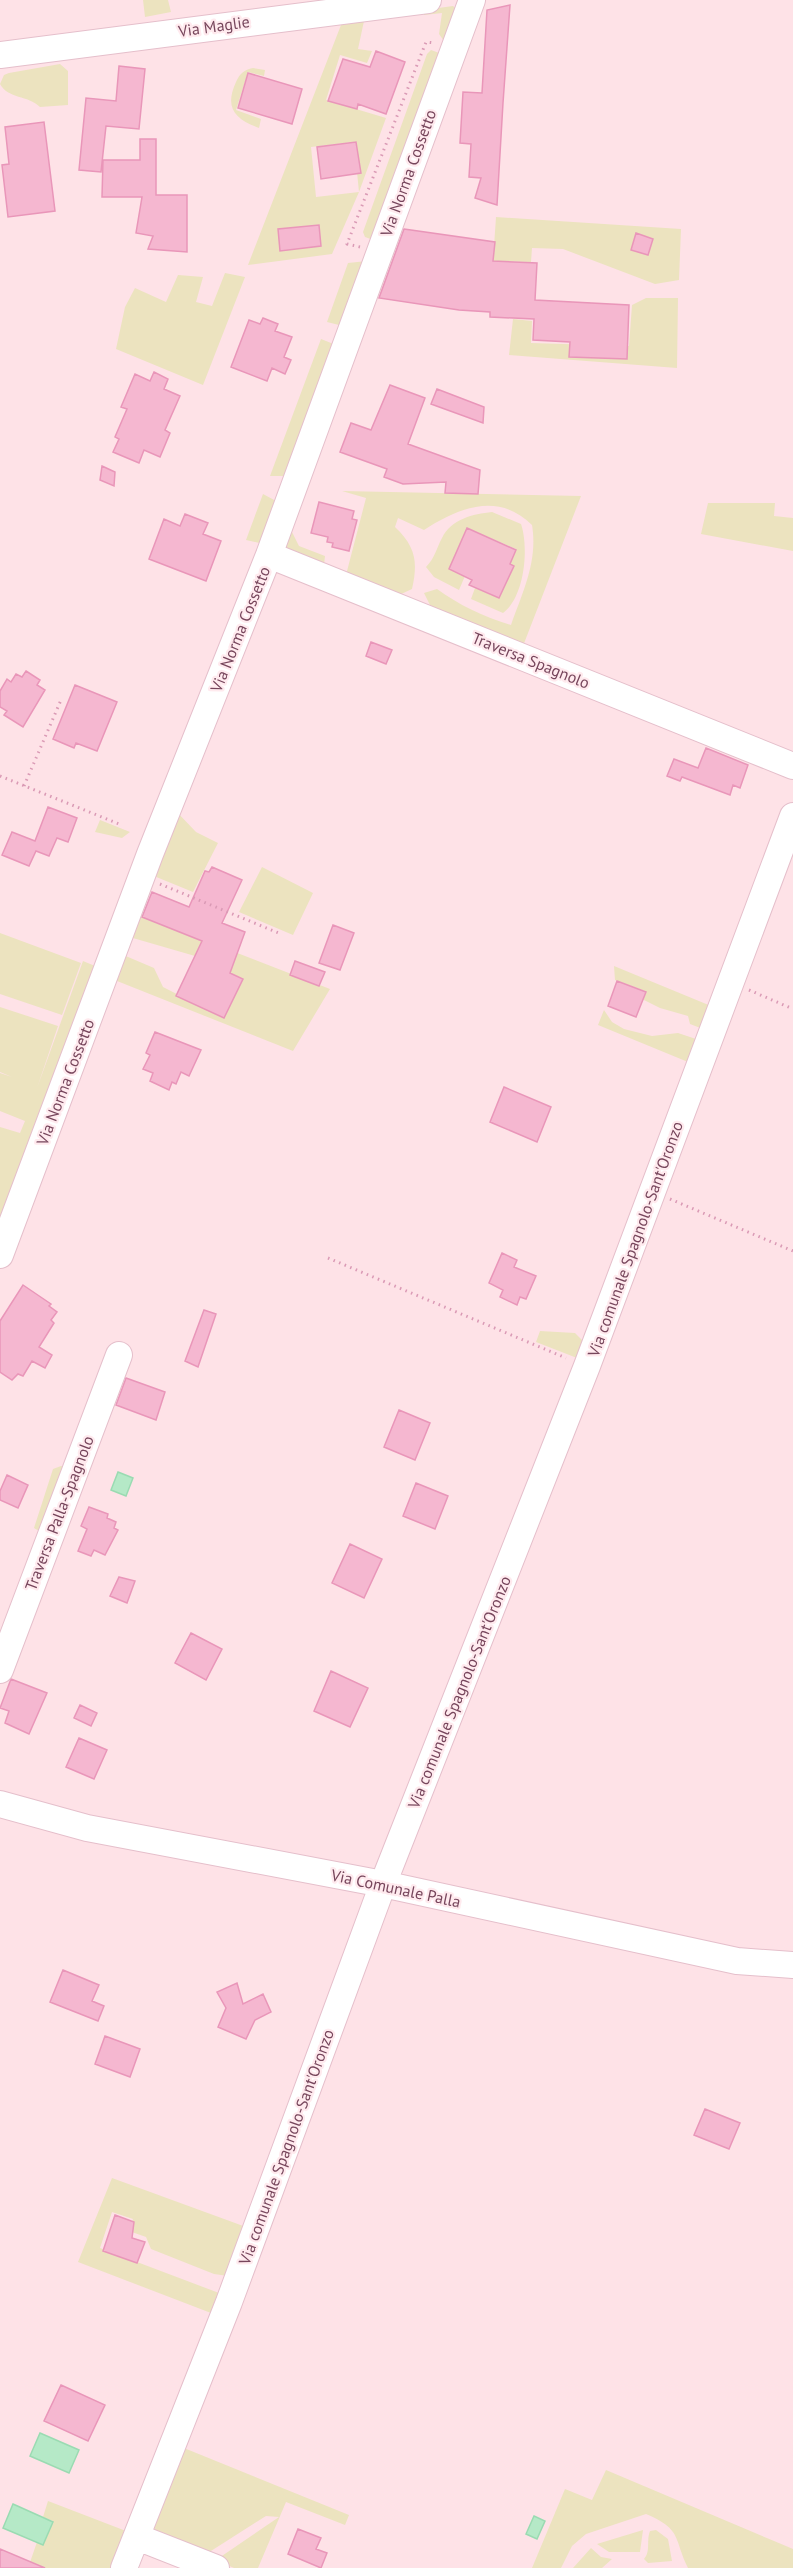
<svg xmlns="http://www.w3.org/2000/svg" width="793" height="2568" viewBox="0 0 793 2568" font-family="'PT Sans',sans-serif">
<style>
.green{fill:#ece3bf}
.water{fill:#b5e9c7;stroke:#9adbb2;stroke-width:1.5}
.building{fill:#f5b7d0;stroke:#e996b9;stroke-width:1.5}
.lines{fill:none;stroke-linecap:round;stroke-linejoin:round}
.minor-casing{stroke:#e5bfcb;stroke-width:28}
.path{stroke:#da9ab5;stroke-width:3;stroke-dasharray:1.5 4.5;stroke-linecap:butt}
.minor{stroke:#fff;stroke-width:26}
.labels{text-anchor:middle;stroke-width:4.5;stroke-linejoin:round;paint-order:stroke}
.street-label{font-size:16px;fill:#77465c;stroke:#ffeaee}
</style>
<rect width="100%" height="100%" fill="#fee2e7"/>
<path class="green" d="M143,0H168L171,12L145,17Z
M453,6L459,11L455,29L444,41L439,34L442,13L424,15V10Z
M364,21L358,49L372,51L367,63L340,55L326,100L386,118L359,192L354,142L311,147L316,197L359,192L332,254L248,265L341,25Z
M431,50L442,54L376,241L365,237L363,232L427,54Z
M60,64L68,71V105L40,107C28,95 8,99 0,84L4,75L9,73Z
M253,68L265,70L264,76L248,72L236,110L261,119L259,128C235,119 224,108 236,82C240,73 244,70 253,68Z
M496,217L681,229L679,280L655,284L563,249L532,248L531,262L493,261Z
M367,261L343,326L327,322L348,263Z
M225,273L245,277L203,385L116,349L125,307L135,288L166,302L178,275L203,277L196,302L212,306Z
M646,298H678L677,368L509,355L513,319L532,321L531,343L629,346L632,305Z
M321,339L336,345L288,476H270Z
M342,491L581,496L523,646L431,607L424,593L437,589C459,605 484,617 511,625C523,591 538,561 532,525C498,491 458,508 424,530L398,518L395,527C416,547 418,562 412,589L399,595L346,575L366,498Z
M263,494L276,501L264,544L246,540Z
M708,503H775L774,516L793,518V551L701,534Z
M492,512L521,524C529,547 525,597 503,613L471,599L475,588L499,598L513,566L510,564L516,549L467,528L449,569L465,576L459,590L434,577L426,567C435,558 436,549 442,538C451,519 473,514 492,512Z
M292,532L299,546L325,556L324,565L285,548Z
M175,810L196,832L218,843L193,892L149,874Z
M100,820L130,832L122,838L95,832Z
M262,867L313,893L293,935L239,912Z
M134,913L330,989L293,1051L112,979L121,954L154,968L163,987L224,1018L243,979L195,956L126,936Z
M0,933L81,963L62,1015L0,994Z
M83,961L95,966L0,1237V1127L20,1133L25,1121L0,1111V1073L12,1077L0,1072V1007L58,1026L37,1088Z
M614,966L711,1006L703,1029L690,1024L688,1016L660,1008L642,999L645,991L615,980Z
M604,1010L612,1022L624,1029L652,1036L678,1033L696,1039L688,1062L598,1025Z
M540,1331L575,1333L584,1342L577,1358L536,1342Z
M61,1466L68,1467L46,1535L34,1528L53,1469Z
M112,2178L246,2227L228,2276L214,2274L151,2249L146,2237L129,2231L133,2219L112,2212L100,2248L219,2293L211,2313L78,2262Z
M179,2446L349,2515L345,2525L286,2502L258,2568H234L216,2560L279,2517L266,2516L203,2556L146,2534Z
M606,2470L793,2549V2568H688C673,2538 683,2530 646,2514L586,2534L572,2546L561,2568H532L565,2489L592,2500Z
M48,2501L126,2531L112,2568H28L37,2542L43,2545L53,2521L43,2517Z
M643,2530L640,2552H609L597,2544Z
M656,2530L668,2539L672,2561L648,2563L644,2559C651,2551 646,2541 650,2531Z
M591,2548L601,2557L612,2559L602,2568H573Z"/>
<path class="water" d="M118,1472L133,1478L126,1496L111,1490Z
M40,2433L79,2450L69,2473L30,2456Z
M13,2504L53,2522L43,2545L3,2528Z
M534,2516L545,2521L537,2539L526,2534Z"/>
<path class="building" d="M510,5L503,103L497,205L475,198L481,178L469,177L471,144L460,143L463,92L482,93L487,10Z
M376,51L405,62L386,114L358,104L357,109L328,101L343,59L370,67Z
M119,66L145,69L139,129L106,126L101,172L79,170L86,98L116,101Z
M248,73L302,89L292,124L238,108Z
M44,122L55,211L8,217L2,165L9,164L5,127Z
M140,139H156V195H187V252L148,249L153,236L136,233L142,197H102L103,160H140Z
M356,142L361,173L321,179L317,147Z
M319,225L321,246L280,251L278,229Z
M404,229L495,242L493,261L537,263L535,300L629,305L627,359L569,357L570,342L533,340L534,319L490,317V312L459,310L379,298Z
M636,233L653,239L648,255L631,250Z
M263,318L278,324L275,331L292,337L284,357L291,360L285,374L272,368L267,381L231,367L249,320L260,324Z
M154,372L168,379L164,389L180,396L165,430L170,433L160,457L144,450L139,463L113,452L119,439L115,437L127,409L121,407L135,374L150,381Z
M390,385L425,398L408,444L480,470L478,494L445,493L446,482L403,484L384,477L387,469L340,452L351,423L371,430Z
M437,389L484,407L483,423L431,404Z
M102,466L115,472L114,486L100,480Z
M319,502L354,511L352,519L357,520L349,551L332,547L333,543L327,542L328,537L311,533Z
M185,514L208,523L203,534L221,541L206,581L149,559L164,519L180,526Z
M467,528L516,550L510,564L514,566L499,598L469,585L472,580L449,569Z
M371,642L392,650L386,664L366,656Z
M26,671L40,680L37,685L45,690L23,727L4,715L7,711L0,707V691L7,679L11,682L16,674L22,677Z
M75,685L117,702L97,751L76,743L74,748L53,739Z
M706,748L748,765L740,788L733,785L730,795L682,777L680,781L667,776L674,759L698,768Z
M48,807L77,818L68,842L57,838L49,856L36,851L29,866L2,855L12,832L35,841Z
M212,867L242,880L222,923L245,932L230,973L243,979L224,1018L176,996L202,941L142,917L152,892L189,907L205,871L209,872Z
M333,925L354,933L340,970L319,963Z
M295,961L325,972L319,986L290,975Z
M617,981L646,992L636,1017L608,1006Z
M155,1032L201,1050L189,1076L181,1072L176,1084L172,1082L169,1090L150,1081L153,1073L143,1069L150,1055L146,1053Z
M504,1087L551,1107L537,1142L490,1122Z
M502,1253L517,1260L514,1267L536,1276L526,1299L520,1297L517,1305L500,1297L503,1290L489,1283Z
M23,1285L51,1304L49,1306L57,1312L51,1320L54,1323L39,1347L52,1355L45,1368L32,1361L23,1376L18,1374L12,1380L0,1372V1321Z
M204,1310L216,1314L198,1367L185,1361Z
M126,1378L165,1392L156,1420L116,1405Z
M399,1410L430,1423L415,1460L384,1447Z
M7,1475L28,1485L18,1508L0,1500V1491Z
M416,1483L448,1496L435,1529L403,1516Z
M89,1507L108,1514L107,1518L116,1522L114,1528L118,1530L105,1555L94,1550L91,1556L78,1551L87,1529L81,1526Z
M350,1544L382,1559L364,1598L332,1583Z
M119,1577L135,1581L127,1603L110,1596Z
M191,1633L222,1649L206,1680L175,1663Z
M331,1671L368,1688L350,1727L314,1711Z
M11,1679L47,1693L29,1734L5,1723L9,1711L0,1708Z
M80,1705L97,1713L91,1726L74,1718Z
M79,1738L107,1750L94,1779L66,1767Z
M63,1970L99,1985L92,2001L104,2006L98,2021L50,2002Z
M237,1983L243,2004L263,1994L271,2012L255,2020L246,2039L218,2027L226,2008L217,1992Z
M105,2036L140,2049L130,2077L95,2064Z
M705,2109L740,2123L729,2149L694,2135Z
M115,2215L134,2222L132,2238L145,2242L137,2263L103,2251Z
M61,2385L105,2405L88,2441L44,2421Z
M298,2529L321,2538L316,2549L327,2553L321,2568L288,2554Z
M0,2549L45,2568H0Z"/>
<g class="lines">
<defs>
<path id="minor" d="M0,55L428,0
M269,555L793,766
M0,1255L150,854L269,555L472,0
M0,1670L119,1355
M0,1804L87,1828L383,1884L737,1961L793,1965
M137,2537L216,2568
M124,2568L229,2302L383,1884L587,1366L793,816"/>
</defs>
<use href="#minor" class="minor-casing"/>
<path class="path" d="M360,247L347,244L426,42L435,43
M0,776L119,824
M24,786L61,700
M160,884L281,934
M749,990L793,1009
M670,1199L793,1251
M328,1258L566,1358"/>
<use href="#minor" class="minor"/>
</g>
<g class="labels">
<g class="street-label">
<text transform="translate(214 26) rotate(-8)" y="6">Via Maglie</text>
<text transform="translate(408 173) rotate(-70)" y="6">Via Norma Cossetto</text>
<text transform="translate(240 629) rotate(-68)" y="6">Via Norma Cossetto</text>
<text transform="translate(531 660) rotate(22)" y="6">Traversa Spagnolo</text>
<text transform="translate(65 1082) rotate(-69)" y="6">Via Norma Cossetto</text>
<text transform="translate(635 1239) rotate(-70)" y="6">Via comunale Spagnolo-Sant'Oronzo</text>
<text transform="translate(59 1513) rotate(-69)" y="6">Traversa Palla-Spagnolo</text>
<text transform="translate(459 1692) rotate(-68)" y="6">Via comunale Spagnolo-Sant'Oronzo</text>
<text transform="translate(396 1888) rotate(12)" y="6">Via Comunale Palla</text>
<text transform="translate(286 2147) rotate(-70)" y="6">Via comunale Spagnolo-Sant'Oronzo</text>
</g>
</g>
</svg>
